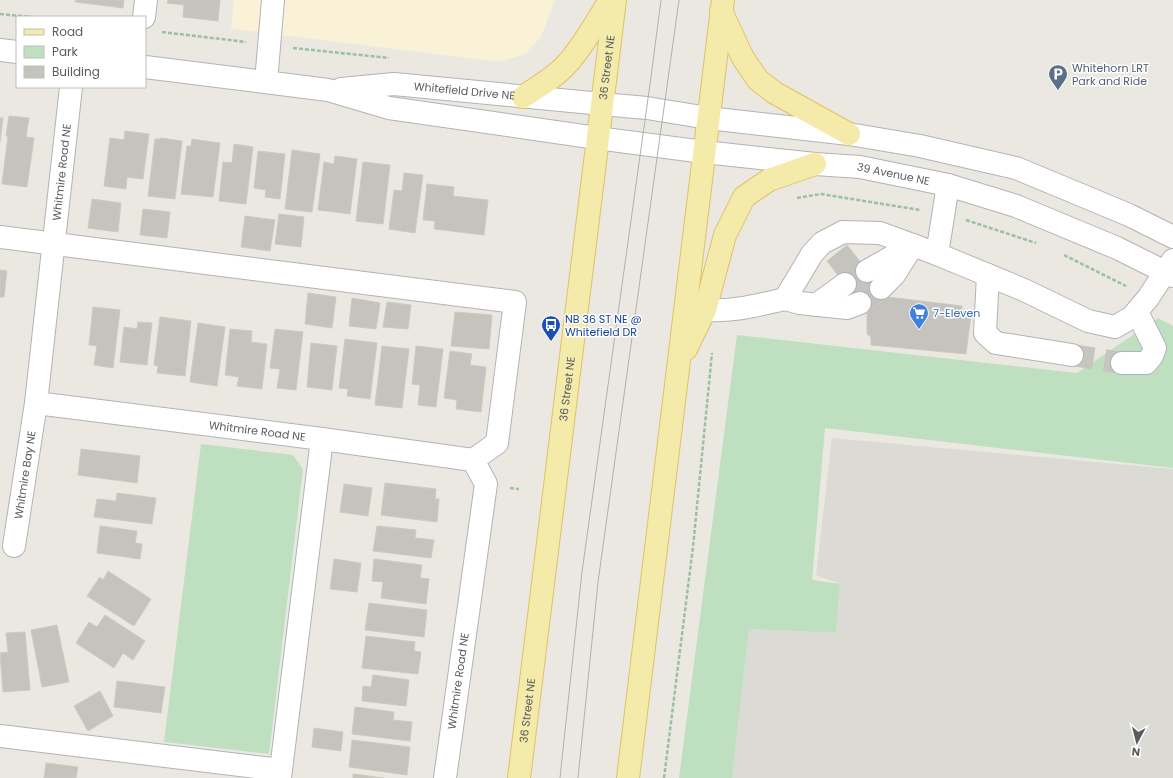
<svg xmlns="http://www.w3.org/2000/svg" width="1173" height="778" viewBox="0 0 1173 778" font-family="Poppins,sans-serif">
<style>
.commercial{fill:#f9f2d7}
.industrial{fill:#dcdad5}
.green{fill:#bfdfc1}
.building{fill:#c5c3bd;stroke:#cecac0}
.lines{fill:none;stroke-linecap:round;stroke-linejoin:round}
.minor-tunnel{stroke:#c6c5c0;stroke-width:22;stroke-dasharray:22 11;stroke-linecap:butt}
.minor-casing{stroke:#b1b3b7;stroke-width:24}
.major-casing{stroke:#dfc265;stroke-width:24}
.path{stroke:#9abfa6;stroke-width:2.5;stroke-dasharray:4 2;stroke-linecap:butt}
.minor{stroke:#fff;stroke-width:22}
.major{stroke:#f4ebab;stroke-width:22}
.tram{stroke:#afb0b0;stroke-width:1}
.labels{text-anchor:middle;stroke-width:3;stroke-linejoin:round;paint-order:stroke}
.street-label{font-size:11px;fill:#595c5f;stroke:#fff}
.service-label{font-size:11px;fill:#4e5e75;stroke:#fff;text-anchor:start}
.shop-label{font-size:11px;fill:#366cbe;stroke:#fff;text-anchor:start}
.transit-label{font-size:11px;fill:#164399;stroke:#fff;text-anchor:start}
</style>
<rect width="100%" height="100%" fill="#eae8e0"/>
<path class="commercial" d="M234,0H555L541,37L525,54L500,62L231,29Z"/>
<path class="industrial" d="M832,438L1173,469V778H732L749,629L836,633L840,584L816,575Z"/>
<path class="green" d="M1158,318L1173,326V468L825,428L812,580L840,584L836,633L749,629L732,778H679L737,335L1077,373Z
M201,444L293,455L303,469L269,754L164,742Z"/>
<path class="building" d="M76,0H124L123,8L75,2Z
M168,0H220L218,21L183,17L184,5L167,3Z
M9,116L29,118L26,137L34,138L27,187L2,184L8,136H6Z
M0,118H3L0,142Z
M125,131L149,134L143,179L127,177L126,189L104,186L110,138L124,140Z
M161,138L182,141L175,199L148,196L155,139H160Z
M192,139L220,143L213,197L181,194L187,146H191Z
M234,144L253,147L246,204L219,201L223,162L232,163Z
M292,150L320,154L312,212L285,209Z
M258,151L285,154L280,199L265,197L266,190L254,188Z
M335,156L357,159L350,214L318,210L324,162L334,164Z
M363,162L390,165L383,224L356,221Z
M404,173L423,175L415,233L389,229L394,190L402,191Z
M427,184L454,187L453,196L488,200L484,235L434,229L435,221L423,220Z
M92,199L121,203L118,232L88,228Z
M143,209L170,212L167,238L140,235Z
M279,214L304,217L301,247L275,244Z
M245,216L275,220L270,251L241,247Z
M847,245L888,297L867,313L827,261Z
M0,270L7,271L4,297H0Z
M308,293L336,297L332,328L305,324Z
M888,297L962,306V314L971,315L966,354L871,345V337L867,334V313Z
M352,298L380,303L376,329L349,326Z
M387,302L411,305L408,329L383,327Z
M93,307L120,310L113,368L94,365L97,346L89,345Z
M455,312L492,315L489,349L451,346Z
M160,317L191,321L185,376L157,373L158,366L154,365Z
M138,322L152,323L147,365L120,362L124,327L137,329Z
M198,323L225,327L217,386L190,382Z
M230,329L252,331L251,342L267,344L262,389L237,386L239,377L225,375Z
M275,329L303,332L296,390L277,388L280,369L270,368Z
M345,339L377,343L370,399L347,396L348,389L339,388Z
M311,343L337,346L332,390L307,387Z
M382,346L409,349L402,408L375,405Z
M416,346L443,349L436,407L418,405L420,385L412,384Z
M450,351L472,354L470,365L486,367L481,412L456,409L457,400L444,398Z
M81,449L140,456L137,483L78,475Z
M385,483L436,489L435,499H439L437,522L381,515Z
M344,484L372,488L368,516L340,512Z
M117,493L156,498L152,524L94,517L97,499L116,501Z
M100,526L137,531L135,543L142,544L140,559L97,553Z
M377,526L416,530L415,538L434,540L431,558L373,551Z
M334,559L361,563L357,592L330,589Z
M374,559L422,565L420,578L429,579L426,604L381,598L383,582L372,581Z
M108,571L151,599L134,626L87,596L100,577L103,580Z
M369,603L427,610L424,637L365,630Z
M105,615L145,641L133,660L123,653L114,668L76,643L89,622L97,627Z
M57,625L69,682L42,687L31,630Z
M25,632L30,690L3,692L0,653L8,652L6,633Z
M366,636L415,642L414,651L421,652L418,674L362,668Z
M373,675L409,680L406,706L362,701L363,686L371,687Z
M117,681L165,687L161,713L114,707Z
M100,691L113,716L88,731L74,706Z
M355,707L394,712L393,720L412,722L410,741L352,734Z
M314,728L343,732L341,751L312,747Z
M352,740L410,747L407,775L349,767Z
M46,763L78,767L76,778H44Z
M353,774L384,778H353Z"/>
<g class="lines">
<path class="minor-tunnel" d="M1072,355L1122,363"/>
<defs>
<g id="minor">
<path d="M144,17L146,0"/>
<path d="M0,50L17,52"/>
<path id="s1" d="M145,67L328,90L389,108L597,138L704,152L815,164L860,167L948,185L1016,206L1117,248L1173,276"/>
<path d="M266,82L273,0"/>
<path id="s2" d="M341,89L394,84L602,104L647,108L708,118L849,134L920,146L1016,168L1129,215L1173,237"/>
<path d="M0,237L515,302L497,443L473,460"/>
<path d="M937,254L948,185"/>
<path d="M867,271L911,246"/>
<path d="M988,275L985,333L996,343L1072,355"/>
<path d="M881,288L894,275L913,245"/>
<path d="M785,299L800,303L847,308L860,303"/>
<path d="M816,305L845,284"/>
<path d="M705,310C733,312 758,305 785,299L812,254L822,243L843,232L880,233L937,254L1024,290L1088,321L1115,327L1132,317L1148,298L1173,260"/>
<path d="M1122,363H1146L1152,356L1155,348L1137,312"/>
<path id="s3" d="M36,403L322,439L473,460L486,484L445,778"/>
<path id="s4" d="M14,546L36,403L71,87"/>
<path d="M0,736L281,770"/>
<path d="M280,778L322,439"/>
</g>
<g id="major">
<path d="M721,11L743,58L758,80L775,93L849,134"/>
<path d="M523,97C537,87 553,79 565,66C583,47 596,22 610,0"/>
<path d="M686,349L705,310L725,235L744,197L769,180L815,164"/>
<path id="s5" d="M519,778L615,0"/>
<path d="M628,778L723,0"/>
</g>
</defs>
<use href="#minor" class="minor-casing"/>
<use href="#major" class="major-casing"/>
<path class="path" d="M0,14L32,17
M162,32L246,42
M293,48L389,58
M797,198L821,194L920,210
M966,220L1036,243
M1064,255L1126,286
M510,488L519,489
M664,778L693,547L712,353"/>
<use href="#minor" class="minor"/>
<use href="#major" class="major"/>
<path class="tram" d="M560,778L582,572L651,77L661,0
M578,778L598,582L679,0"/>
</g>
<defs>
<symbol id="parking-pin" viewBox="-11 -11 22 30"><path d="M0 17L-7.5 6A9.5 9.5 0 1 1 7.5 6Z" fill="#5c6f8a" stroke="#fff"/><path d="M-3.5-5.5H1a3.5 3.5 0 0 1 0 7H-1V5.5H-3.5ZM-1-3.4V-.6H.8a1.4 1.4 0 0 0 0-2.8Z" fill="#fff"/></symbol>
<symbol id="supermarket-pin" viewBox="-11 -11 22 30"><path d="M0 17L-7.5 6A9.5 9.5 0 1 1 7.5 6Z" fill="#3f7fe0" stroke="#fff"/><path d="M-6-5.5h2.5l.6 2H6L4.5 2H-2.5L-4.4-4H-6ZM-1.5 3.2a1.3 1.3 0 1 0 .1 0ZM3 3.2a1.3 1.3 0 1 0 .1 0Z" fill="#fff"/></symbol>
<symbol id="bus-pin" viewBox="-11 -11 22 30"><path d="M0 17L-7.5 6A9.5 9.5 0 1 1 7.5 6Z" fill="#1a4fb4" stroke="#fff"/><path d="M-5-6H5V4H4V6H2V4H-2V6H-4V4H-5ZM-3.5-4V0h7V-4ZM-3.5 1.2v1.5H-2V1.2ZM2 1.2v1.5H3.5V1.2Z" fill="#fff"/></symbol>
</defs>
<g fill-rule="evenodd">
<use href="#parking-pin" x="1047" y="63" width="22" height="30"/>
<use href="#supermarket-pin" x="908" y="302" width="22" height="30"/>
<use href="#bus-pin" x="540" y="314" width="22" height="30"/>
</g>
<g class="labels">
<g class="street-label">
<text dy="4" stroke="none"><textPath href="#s5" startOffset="716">36 Street NE</textPath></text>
<text dy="4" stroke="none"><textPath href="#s2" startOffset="124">Whitefield Drive NE</textPath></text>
<text dy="4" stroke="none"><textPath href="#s4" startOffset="377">Whitmire Road NE</textPath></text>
<text dy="4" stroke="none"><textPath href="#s1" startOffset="757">39 Avenue NE</textPath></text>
<text dy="4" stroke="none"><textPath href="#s5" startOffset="392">36 Street NE</textPath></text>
<text dy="4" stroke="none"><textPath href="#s3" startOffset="223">Whitmire Road NE</textPath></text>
<text dy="4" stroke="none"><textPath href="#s4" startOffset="72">Whitmire Bay NE</textPath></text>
<text transform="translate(458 681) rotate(-82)" y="4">Whitmire Road NE</text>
<text dy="4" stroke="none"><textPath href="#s5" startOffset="68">36 Street NE</textPath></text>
</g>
<g class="service-label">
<text x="1072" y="72">Whitehorn LRT<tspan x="1072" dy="13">Park and Ride</tspan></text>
</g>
<g class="shop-label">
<text x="933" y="317">7-Eleven</text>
</g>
<g class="transit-label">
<text x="565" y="323">NB 36 ST NE @<tspan x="565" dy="13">Whitefield DR</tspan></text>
</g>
</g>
<rect x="16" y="16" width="130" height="72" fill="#ffffff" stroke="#bdbebf"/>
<rect x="24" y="29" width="20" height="6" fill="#f4ebab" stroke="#bdbebf"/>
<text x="52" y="36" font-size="12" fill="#595c5f">Road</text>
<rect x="24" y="46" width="20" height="12" fill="#bfdfc1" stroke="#bdbebf"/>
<text x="52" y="56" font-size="12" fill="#595c5f">Park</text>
<rect x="24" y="66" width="20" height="12" fill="#c5c3bd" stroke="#bdbebf"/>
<text x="52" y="76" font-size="12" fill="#595c5f">Building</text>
<g transform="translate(1137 742) rotate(187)" stroke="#ffffff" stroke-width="3" paint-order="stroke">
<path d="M0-3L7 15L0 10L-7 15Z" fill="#595c5f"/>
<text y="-6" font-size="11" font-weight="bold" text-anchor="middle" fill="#595c5f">N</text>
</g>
</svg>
